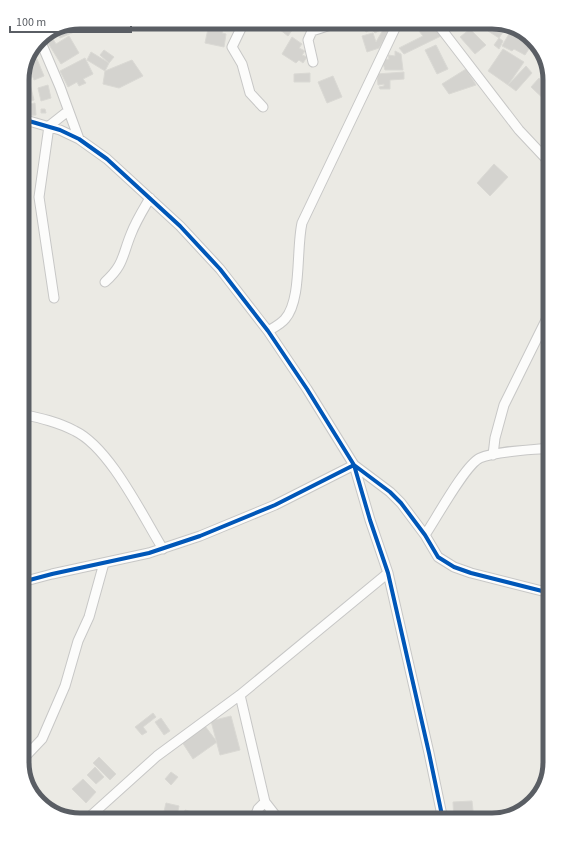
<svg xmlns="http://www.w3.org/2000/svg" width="572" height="842" viewBox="0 0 572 842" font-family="'Source Sans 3',sans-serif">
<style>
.building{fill:#d4d3cf;stroke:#dad9d4}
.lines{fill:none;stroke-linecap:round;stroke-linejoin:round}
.minor-casing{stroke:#c7c7c6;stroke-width:11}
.minor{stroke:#fcfcfb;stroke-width:9}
.cycleway-casing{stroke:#fff;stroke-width:6}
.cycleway{stroke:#0057b8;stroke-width:4}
.rim{fill:none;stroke:#5a5e64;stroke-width:5}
</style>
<rect width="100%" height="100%" fill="#ebeae4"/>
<path class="building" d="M80,22H84L86,27L60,38L57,31Z
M284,22H298L288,36L279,29Z
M356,22H387L366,32L362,24L358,26Z
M452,22H465L458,29Z
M484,22H494L491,27Z
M494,22L505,29L499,38L488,31Z
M387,23L392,26L379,48L367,52L362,36L373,33L376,42Z
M209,24L224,27L222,33L226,34L224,47L205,43Z
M384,24V28L375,33L373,31Z
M434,25L443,35L404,54L399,48L423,36L419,31Z
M470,29L486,45L475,54L460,37Z
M518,31L525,35L523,39L515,35Z
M510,32L532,44L525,55L514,49L512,51L502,46Z
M69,36L79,53L61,64L48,43L53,39L56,44Z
M292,37L302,44L299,48L305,51L302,55L307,57L303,63L299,60L296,63L282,54Z
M499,38L503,41L499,49L494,45Z
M436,45L448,69L437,74L425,50Z
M503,49L524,62L508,85L488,71Z
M104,50L114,57L109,63L100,55Z
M35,51L37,57L31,59Z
M395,51L401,54L403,70H385L382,60L389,59L388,55L395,56Z
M91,52L109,63L105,71L87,60Z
M85,58L93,74L83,79L86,83L79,86L77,82L68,87L60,71Z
M37,59L44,76L34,80L28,65L29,63Z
M132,60L143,76L119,88L103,84L105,71Z
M526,66L532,73L516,91L508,85Z
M26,68L34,100L27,102L22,82V76Z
M466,69L476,85L449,94L442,84Z
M404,72V79L390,80V89H380L379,87L384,86V84L378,85L377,74Z
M310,73V82H294V74Z
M333,76L342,97L327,103L318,82Z
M539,78L550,88V102L548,103L531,87Z
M48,85L51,98L41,101L38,88Z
M35,103L36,115L26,116L25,105Z
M41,109H45L46,113H41Z
M494,164L508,177L490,196L477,183Z
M153,713L156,717L143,727L147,732L142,735L135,727Z
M231,716L240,750L220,755L211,721Z
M161,718L170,731L164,735L155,722Z
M205,726L217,742L193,759L182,742Z
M99,757L116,774L110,780L93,763Z
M95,767L104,777L96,784L87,775Z
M171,772L178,777L171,785L165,779Z
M83,779L96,792L86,803L72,789Z
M472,801L474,820H454L453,802Z
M166,803L179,806L176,820H162Z
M185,810L203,815L202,820H182Z
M140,815L146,820H136Z"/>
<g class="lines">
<defs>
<path id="minor" d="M244,22L232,47L242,64L250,93L263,107
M436,22L519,130L550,163
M40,40L60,87L79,139
M313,62L308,40L312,31L340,22
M22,119L60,130L79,139L107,159L180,226L220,269L268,331L307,389L354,465L390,492L401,503L425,535L438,557L454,567L471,573L550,593
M105,282C124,265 122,256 131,234C136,221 143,210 150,198
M54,298L39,197L49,126L68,111
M268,331C273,328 281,324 285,319C302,300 296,249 302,223L398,22
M22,414C40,418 58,422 75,431C110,448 142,515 163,549
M493,455L495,438L504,405L550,312
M425,535C436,519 465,465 480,458C496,451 532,450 550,448
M22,582L52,574L149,553L200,536L275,505L354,465L370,520L388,573L429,753L443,820
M240,695L265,802L279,820
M22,760L42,739L65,686L78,641L89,617L104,563
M86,820L157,756L240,695L388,573
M254,820L258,809L265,802"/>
</defs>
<use href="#minor" class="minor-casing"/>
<use href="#minor" class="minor"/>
<defs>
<path id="cycleway" d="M22,119L60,130L79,139L107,159L180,226L220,269L268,331L307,389L354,465L390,492L401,503L425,535L438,557L454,567L471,573L550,593
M22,582L52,574L149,553L200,536L275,505L354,465L370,520L388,573L429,753L443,820"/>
</defs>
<use href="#cycleway" class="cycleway-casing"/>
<use href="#cycleway" class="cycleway"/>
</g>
<path d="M0 0H572V842H0ZM80 29H492A51 51 0 0 1 543 80V762A51 51 0 0 1 492 813H80A51 51 0 0 1 29 762V80A51 51 0 0 1 80 29Z" fill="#fff" fill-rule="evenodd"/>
<path class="rim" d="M80 29H492A51 51 0 0 1 543 80V762A51 51 0 0 1 492 813H80A51 51 0 0 1 29 762V80A51 51 0 0 1 80 29Z"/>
<path d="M10 26v6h121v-6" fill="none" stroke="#5a5e64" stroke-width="2"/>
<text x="16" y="26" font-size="12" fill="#5a5e64" stroke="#ffffff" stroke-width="3" paint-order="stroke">100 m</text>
</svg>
